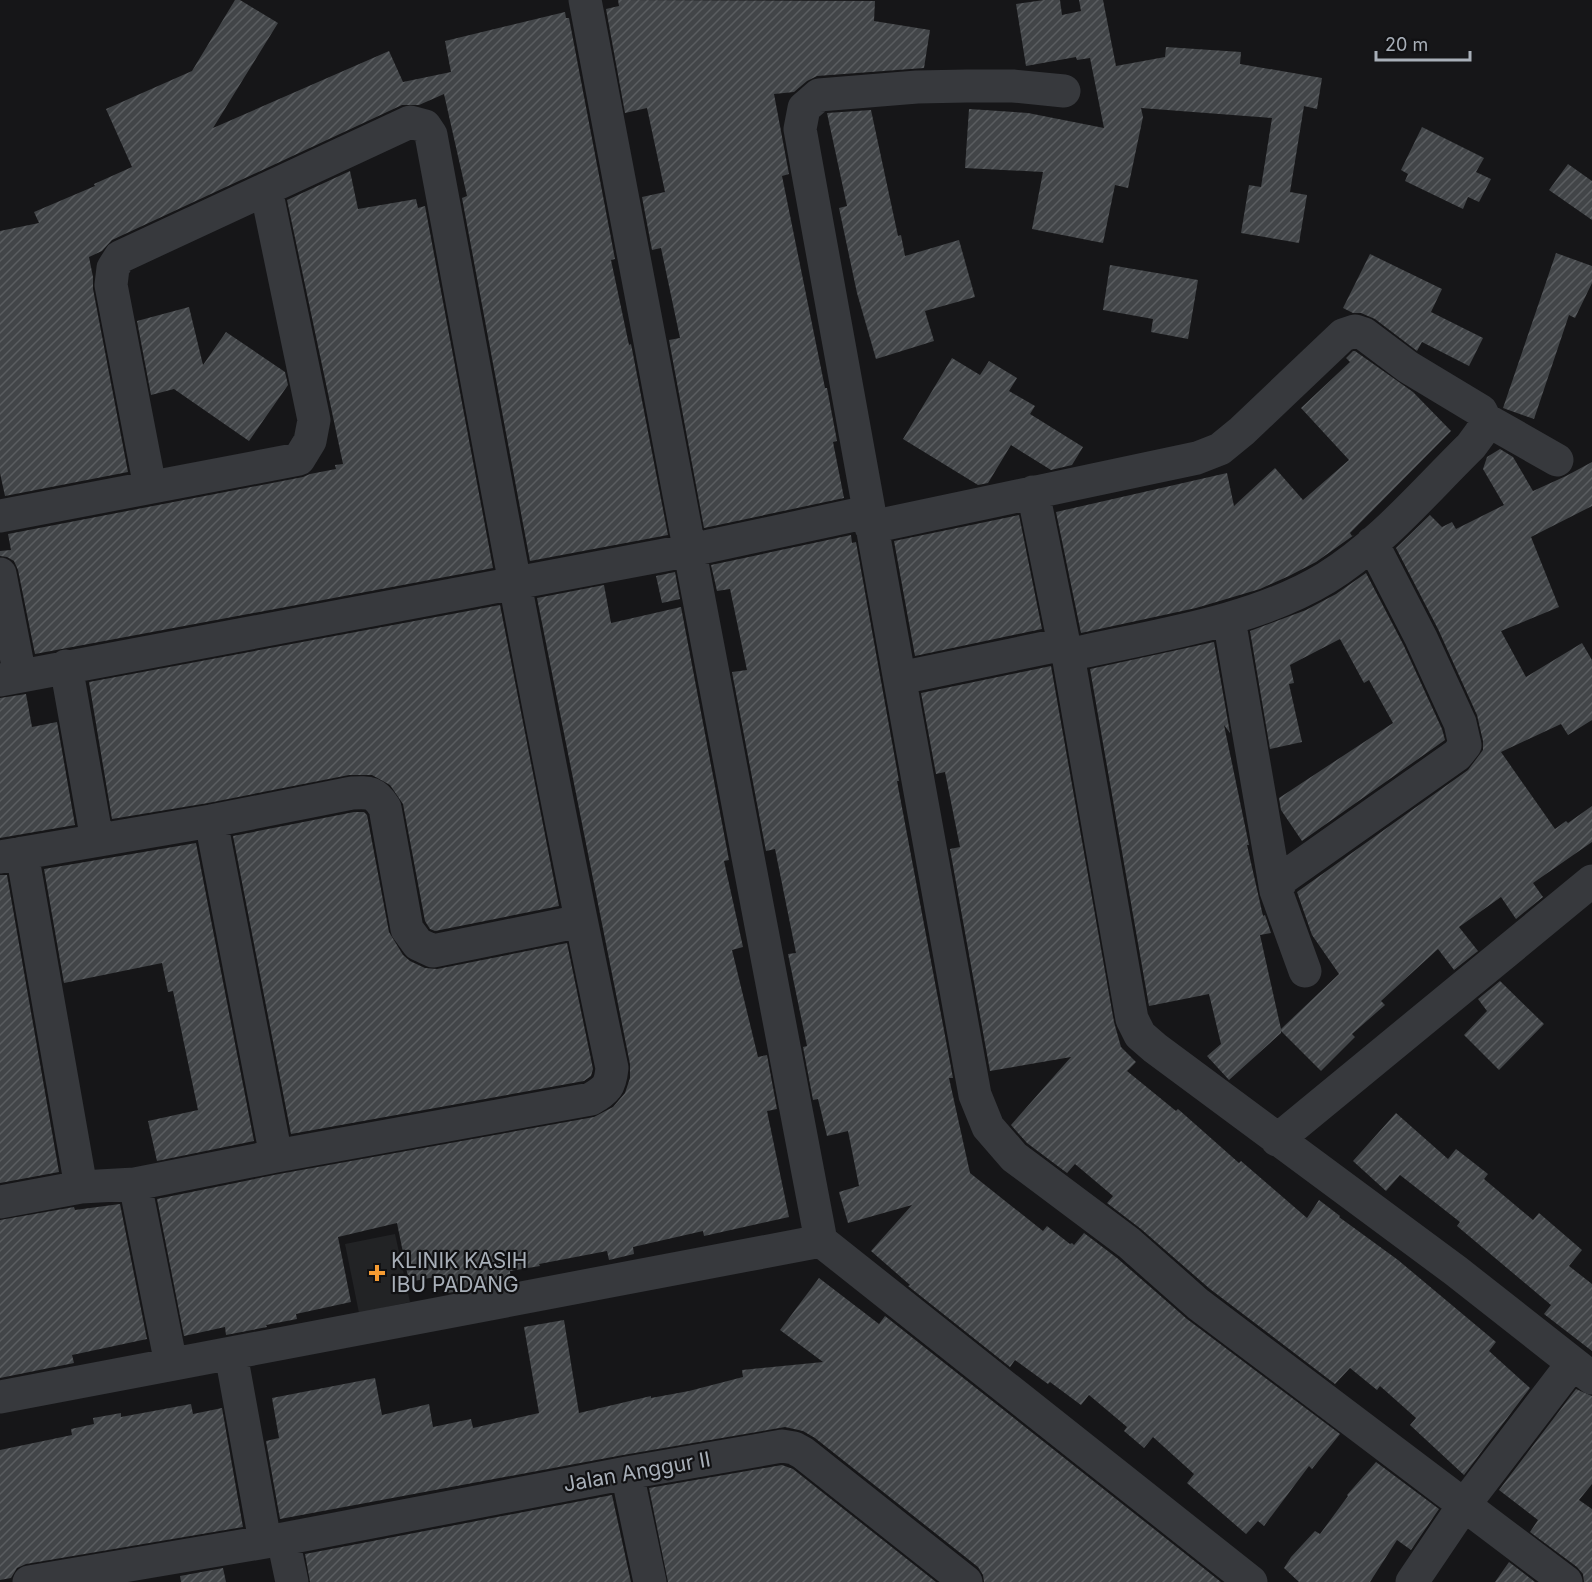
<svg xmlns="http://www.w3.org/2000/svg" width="1592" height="1582" font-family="Inter,sans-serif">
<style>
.built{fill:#222325}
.building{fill:url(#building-hatch)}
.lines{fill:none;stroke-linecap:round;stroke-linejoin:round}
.minor{stroke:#37393d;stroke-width:33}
.poi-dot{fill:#f59b32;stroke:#111113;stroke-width:2}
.labels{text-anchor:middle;stroke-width:4.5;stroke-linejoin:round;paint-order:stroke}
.poi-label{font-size:21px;fill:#a8afb8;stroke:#111113;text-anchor:start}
.street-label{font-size:21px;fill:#a8afb8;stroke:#111113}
</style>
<defs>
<pattern id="building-hatch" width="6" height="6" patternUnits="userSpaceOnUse" patternTransform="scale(1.5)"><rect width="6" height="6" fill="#424548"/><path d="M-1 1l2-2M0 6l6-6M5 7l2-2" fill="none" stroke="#5a5d60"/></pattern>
</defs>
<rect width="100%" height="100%" fill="#161618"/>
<!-- built -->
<path class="built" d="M395 1234 410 1302 359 1313 345 1244Z"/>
<!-- building -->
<path class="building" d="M235 0H240L278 23 213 128 389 51 403 82 451 72 445 41 565 12 566 18H569L615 259 611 260 629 345 631 344 632 349 668 535 530 561 462 198 467 196 444 94 419 105H402L112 240 102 251 89 257 93 277V289L128 472 5 496 0 473V231L39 223 34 212 95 186 94 184 132 167 106 109 192 71Z
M618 0 875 1 874 21 930 30 924 68 817 76 807 81 794 92 774 94 789 174 782 176 825 388H827L837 441 833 442 844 498 704 528 669 340 680 338 661 248 652 250 642 197 665 192 647 108 625 113 606 9 619 6Z
M1044 0H1060L1062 15 1081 11 1079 0H1103L1116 66 1165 57 1166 47 1241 52 1240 64 1322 78 1317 109 1304 106 1290 192 1307 195 1299 243 1241 233 1249 185 1261 187 1272 118 1141 108 1143 117 1128 188 1115 185 1103 243 1032 229 1043 172 965 168 969 109 1028 113 1104 128 1090 58 1077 60 1076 57 1026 66 1016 4Z
M871 110 898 236 901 235 905 256 959 240 975 297 925 311 934 341 876 359 857 293 839 208 847 206 827 113Z
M1422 127 1484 158 1476 172 1491 179 1479 202 1468 197 1463 209 1405 181 1408 174 1401 170Z
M1568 164 1592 181V220L1549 190Z
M350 171 358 209 416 199 418 208 425 206 493 568 35 654 18 570 14 561 7 557 0 556V551L11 550 8 534 303 477 310 474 336 469 335 465 343 464 287 200Z
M1556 253 1592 266V283L1575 318 1569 315 1534 419 1503 408Z
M1370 254 1442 289 1431 312 1483 338 1469 366 1422 342 1417 351 1375 319 1361 313H1353L1343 308Z
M1110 265 1198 280 1188 339 1151 332 1153 319 1103 310Z
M189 307 203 365 226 332 285 372 288 385 249 441 174 389 151 395 137 321Z
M1353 351H1355L1413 392 1451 431 1350 533 1352 536 1354 535 1316 562 1289 576 1260 589 1196 608 1081 633 1056 512 1227 473 1234 506 1275 468 1303 500 1349 460 1301 408 1350 362 1346 358Z
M952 358 980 375 989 361 1017 378 1009 391 1035 406 1030 414 1083 447 1072 465 1051 470 1011 445 988 483 978 485 903 439Z
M1500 449 1513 457 1533 491 1566 476 1592 462V506L1531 537 1559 607 1501 631 1526 677 1582 643 1592 660V720L1568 735 1561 724 1501 752 1555 829 1566 821 1568 823 1592 806V842L1533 883 1543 897 1516 919 1501 897 1459 927 1478 951 1454 970 1438 949 1381 1001 1385 1005 1352 1034 1355 1037 1321 1071 1281 1031V1033L1229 1080 1207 1056 1221 1044 1209 994 1149 1006 1090 669 1214 642 1230 733 1224 725 1249 845H1247L1263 916 1265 915 1271 933 1260 935 1281 1029 1339 974 1312 935 1297 892 1468 770 1483 750V741L1477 715 1438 629 1396 548 1430 515 1442 527 1452 522 1456 529 1504 505 1483 469 1487 457Z
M1019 515 1042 629 915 656 894 541Z
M851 535 852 543 856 542 899 781H897L953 1078H949L970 1173 1043 1231 1047 1226 1070 1244 1072 1243 1074 1245 1084 1233 1117 1258 1187 1319 1340 1434 1312 1469 1309 1466 1264 1526 1258 1521 1246 1534 1187 1483 1194 1474 1153 1437 1144 1448 1124 1431 1127 1427 1089 1395 1081 1405 1050 1382 1048 1384 1015 1360 1010 1367 908 1286 910 1285 871 1251 912 1205 848 1223 839 1192 859 1186 848 1131 827 1136 818 1099 813 1100 803 1047 807 1046 788 954 796 953 775 849 766 851 732 672 747 670 730 589 717 591 711 565Z
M675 572 680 599 662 603 656 576Z
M1366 573 1404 646 1442 729 1445 740 1302 841 1281 810 1279 798 1393 723 1369 680 1364 683 1340 639 1290 665 1294 683 1289 684 1302 742 1270 749 1250 631 1306 610 1336 594Z
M604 585 611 623 681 607 729 860 724 861 743 947 732 950 758 1057 767 1055 777 1109 767 1111 789 1217 704 1236 703 1231 633 1247 634 1254 609 1260 607 1251 539 1264 540 1266 510 1271 511 1281 448 1293 445 1275 409 1282 397 1223 338 1237 351 1302 296 1314 297 1319 266 1325 267 1327 226 1335 225 1327 184 1336 157 1199 279 1174 594 1117 613 1107 625 1093 630 1078V1064L537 598Z
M500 605 559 906 435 931 430 929 425 921 403 804 390 785 372 775H349L208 803 112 819 89 682Z
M1051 666 1114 1022 1121 1047 1136 1062 1127 1071 1176 1111 1178 1109 1239 1163 1241 1161 1307 1218 1319 1200 1340 1216 1339 1217 1398 1260 1496 1342 1489 1351 1530 1388 1464 1475 1410 1425 1416 1418 1380 1386 1377 1390 1350 1368 1335 1384 1210 1289 1141 1229 1107 1203 1113 1196 1075 1164 1067 1173 1027 1143 1011 1125 1071 1057 990 1071 950 849 960 847 945 772 936 774 921 693Z
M26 694 32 727 57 722 75 825 0 838V698Z
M354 812H364L367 815 389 932 403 955 410 961 425 968 437 969 567 943 593 1069 591 1076 584 1081 291 1134 233 836Z
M196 843 254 1141 157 1161 148 1121 198 1110 173 991 168 992 162 963 64 983 44 869Z
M0 875H7L59 1172 0 1183Z
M1500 981 1544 1024 1499 1070 1464 1035 1487 1011 1478 999Z
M1396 1113 1448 1159 1456 1149 1488 1174 1484 1179 1533 1220 1539 1213 1582 1250 1569 1266 1592 1284V1351L1544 1314 1551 1305 1457 1226 1460 1222 1400 1175 1386 1191 1353 1161Z
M120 1204 147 1339 72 1355 74 1363 0 1378V1220L74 1207 75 1210Z
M819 1278 879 1324 885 1316 1221 1582H984L983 1575 978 1567 815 1438 803 1431 785 1427 623 1455 280 1519 266 1441 279 1438 272 1398 375 1378 382 1415 429 1404 433 1427 471 1419 473 1428 539 1413 524 1327 564 1320 579 1413 651 1396V1398L689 1391 743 1377 742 1370 823 1362 780 1330Z
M1576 1389 1592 1396V1484L1579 1500 1592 1509V1582H1584L1583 1574 1577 1567 1530 1532 1538 1520 1499 1490Z
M191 1404 193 1414 222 1408 243 1527 26 1564 17 1568 11 1578 0 1580V1450L72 1435 71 1429 94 1424 93 1418 121 1413V1417Z
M1376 1462 1439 1509 1411 1550 1397 1540 1370 1582H1299L1284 1568 1291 1557 1315 1531 1320 1534 1348 1496 1347 1495Z
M782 1465 793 1469 936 1582H668L649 1488Z
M612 1495 631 1582H310L305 1554Z
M1509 1562 1535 1582H1495Z
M223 1568 226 1582H181L180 1576Z"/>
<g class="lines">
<!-- minor -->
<path class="minor" d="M585 0 821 1241 1251 1582
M1064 91 1013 86H967L917 87 819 95 804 108 800 129 975 1095 988 1127 1014 1157 1129 1243 1198 1304 1566 1582
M1485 419 1557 460
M1033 492 1064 644 1068 655 1132 1019 1140 1035 1155 1048 1456 1271 1592 1378
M0 516 299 459 310 441 314 420 266 189
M871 527 1197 458 1220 449 1242 431 1343 335 1355 331 1364 334 1408 367 1481 411 1485 419 1482 431 1471 446C1426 490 1380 545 1326 578 1252 623 1151 636 1068 655
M0 574 20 676
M1229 619 1276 891 1305 971
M66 666 97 840
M900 678 1064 644
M0 680 691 550 868 512
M211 821 276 1156
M22 853 81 1187
M0 857 211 821 352 793C370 792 375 792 385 808L407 929 418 944 433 951 581 921
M1276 891 1283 878 1457 755 1465 745 1460 723 1421 638 1372 543
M1277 1140 1592 881
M135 1184 171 1364
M0 1202 81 1187 135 1184 276 1156 591 1099C607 1089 610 1087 612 1068 546 758 489 446 431 135L425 126 410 122 120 257 113 268 111 285 150 487
M231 1354 265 1541
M0 1397 821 1241
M627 1473 650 1582
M283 1539 292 1582
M29 1582 283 1539 627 1473 782 1446 794 1448 803 1453 966 1582
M1412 1582 1464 1505 1573 1363"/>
</g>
<!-- markers -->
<path class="poi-dot" d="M374 1264h6v6h6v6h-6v6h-6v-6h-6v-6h6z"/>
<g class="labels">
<!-- poi labels -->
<g class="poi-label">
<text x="391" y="1268">KLINIK KASIH<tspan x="391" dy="24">IBU PADANG</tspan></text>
</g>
<!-- street labels -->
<g class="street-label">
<text transform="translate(637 1472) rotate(-10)" y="7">Jalan Anggur II</text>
</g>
</g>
<!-- scale -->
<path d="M1376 51v9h94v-9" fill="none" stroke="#a8afb8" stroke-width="3"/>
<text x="1385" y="51" font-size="18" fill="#a8afb8" stroke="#111113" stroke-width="4.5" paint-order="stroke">20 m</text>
</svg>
